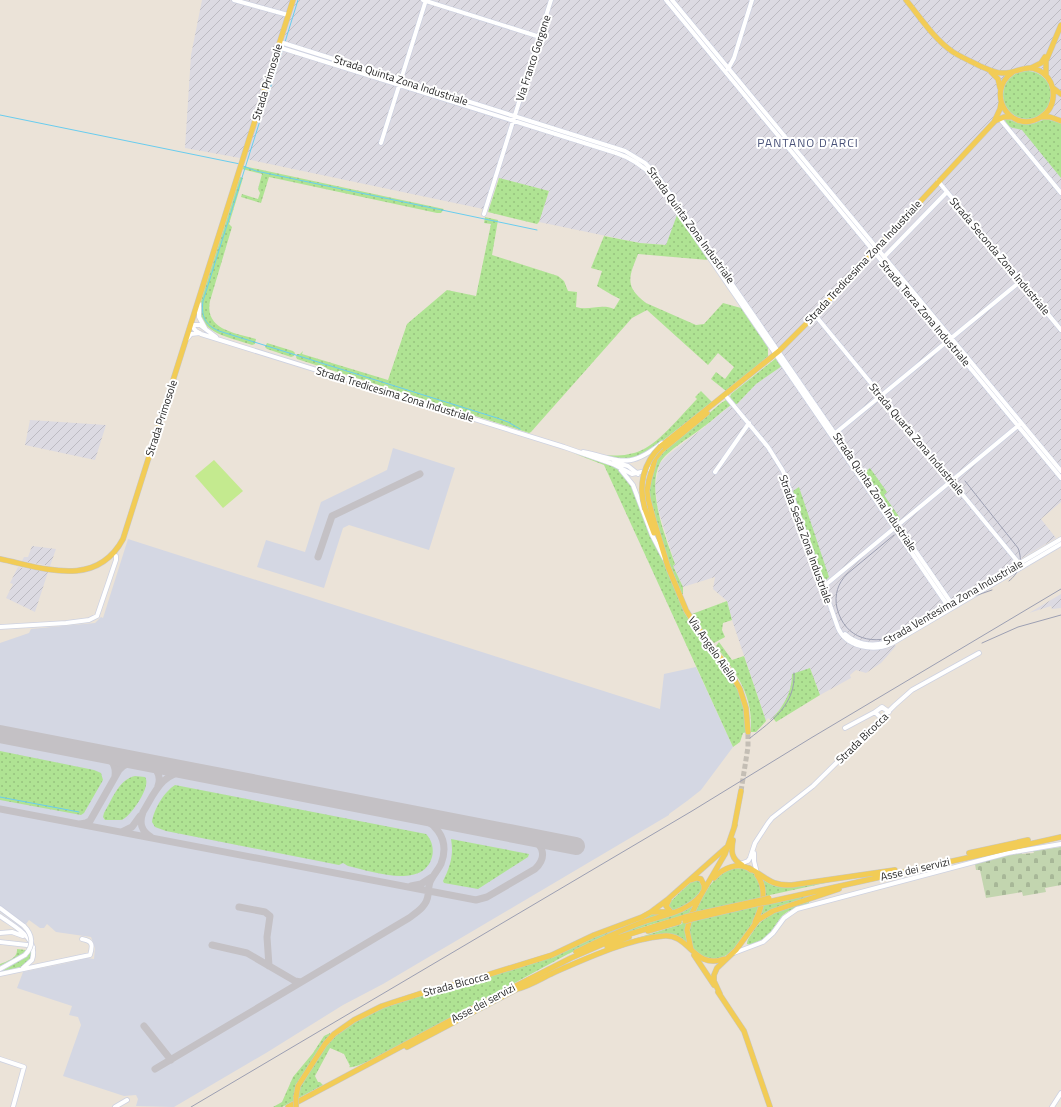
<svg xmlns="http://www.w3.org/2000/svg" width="1061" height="1107" font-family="'Titillium Web',sans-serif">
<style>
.industrial{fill:url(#industrial-furrows)}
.airport{fill:#d4d7e3}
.grass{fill:url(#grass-dots)}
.cemetery{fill:url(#cemetery-stones)}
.pitch{fill:#c4ea8f}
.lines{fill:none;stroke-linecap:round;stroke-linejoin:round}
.stream{stroke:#69cdef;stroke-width:1}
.taxiway{stroke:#c4c1c5;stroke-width:7}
.runway{stroke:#c4c1c5;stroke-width:18}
.major-tunnel{stroke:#c4beb5;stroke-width:5;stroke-dasharray:5 2.5;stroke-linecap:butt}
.minor-casing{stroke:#ced2e1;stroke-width:5.5}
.major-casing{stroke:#c7c7c7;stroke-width:6}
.minor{stroke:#fff;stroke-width:4}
.major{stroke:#f2cc56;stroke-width:5}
.rail{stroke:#9c9fb2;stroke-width:1}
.minor-bridge-casing{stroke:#ced2e1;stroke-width:5.5;stroke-linecap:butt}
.major-bridge-casing{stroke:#c7c7c7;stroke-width:6;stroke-linecap:butt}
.minor-bridge{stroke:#fff;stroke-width:4}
.major-bridge{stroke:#f2cc56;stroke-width:5}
.labels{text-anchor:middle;stroke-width:4;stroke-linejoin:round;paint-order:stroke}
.street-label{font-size:11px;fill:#282828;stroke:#fff}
.neighbourhood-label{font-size:12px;letter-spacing:1px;fill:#485178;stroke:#fff}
</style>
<defs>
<pattern id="industrial-furrows" width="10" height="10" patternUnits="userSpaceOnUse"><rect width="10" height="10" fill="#dcdae2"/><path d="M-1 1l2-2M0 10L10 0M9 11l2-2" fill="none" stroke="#bdbbc2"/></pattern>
<pattern id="grass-dots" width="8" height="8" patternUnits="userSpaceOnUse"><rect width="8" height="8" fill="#afe393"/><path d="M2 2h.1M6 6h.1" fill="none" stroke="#97c37f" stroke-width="1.8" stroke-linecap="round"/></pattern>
<pattern id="cemetery-stones" width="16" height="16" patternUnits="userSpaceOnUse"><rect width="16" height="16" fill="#c2d5af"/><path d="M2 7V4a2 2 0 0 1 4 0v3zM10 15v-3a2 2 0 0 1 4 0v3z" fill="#a7b797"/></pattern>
</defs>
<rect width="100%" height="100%" fill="#ebe3d8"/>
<!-- industrial -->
<path class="industrial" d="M202 0H1061V502L1041 519 1056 538 888 637 882 639 887 649 895 645 896 646 881 663 866 673 856 670 850 675 851 678 820 695 810 668 792 683 788 696 781 708 773 718 771 720 768 718 766 721 732 620 727 601 713 589 715 577 683 587 673 566 675 564 658 509 655 486 660 463 669 454 702 429 731 405 737 404 756 384 782 366 678 215 667 245 640 243 539 222 549 191 498 178 488 210 251 160 185 148 191 55Z
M30 420 106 425 95 460 25 445Z
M32 546 56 549 50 566 22 561 24 557H28Z
M18 567 48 572 35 612 6 598 13 584 10 583Z
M1061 594V608L1052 609 1051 606 1029 613Z"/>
<!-- airport -->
<path class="airport" d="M393 448 455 468 429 550 349 525 343 528 324 588 257 567 266 540 305 552 321 502 387 470Z
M128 539 660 709 664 674 696 667 733 747 701 790 687 801 669 814V815L383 984 343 1005 266 1053 174 1107 136 1106 138 1099 136 1095 124 1096 63 1076 81 1025 78 1017 69 1015 72 1006 17 988 23 972 67 963 87 958 94 959 95 948 91 937 56 932 47 924 44 928H40L29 920 23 928 0 912V643L29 633 31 629 95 623 101 617 103 618Z"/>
<!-- grass -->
<path class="grass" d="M1003 95a24 24 0 1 1 48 0a24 24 0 1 1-48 0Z
M1006 119 1024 124 1035 123 1046 119 1061 123V178L1022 130 1009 127 1005 121Z
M243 166 444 209 441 213H437L269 177 261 203 241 197 242 194 258 199 260 193 258 189 262 174 242 169Z
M240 177 243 178 229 224 232 227 210 301C204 330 236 333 256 339L255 344 252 345C226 336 192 333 202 297Z
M499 178 549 191 539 222 537 224 488 212Z
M677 215 708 260 638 254C629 277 624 286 646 303L696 325 704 324 723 303 741 308 768 347V357L726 391 711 379 716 372 725 379 734 367 718 353 708 365 647 310 632 318 531 432 529 433 297 359 296 357 297 354H300L303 351 302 354 388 380 407 324 447 290 476 296 491 224 484 223 485 217 498 220 492 255 558 276 564 281 568 291 577 292 576 307C589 311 602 303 614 309L620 299 612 295 597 286 602 271 591 268 604 236 640 243 666 245Z
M267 343 293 351 295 353 294 356 291 357 267 349 265 347Z
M775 359H777L782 366 756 384 737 404H735L730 397 731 394Z
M701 391 712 402 647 453 631 459H615L602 455C616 456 629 456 642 450 660 442 683 413 697 399L695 397Z
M726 400 731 405C721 412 712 421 702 428 691 437 666 451 660 463 646 490 666 538 675 564L673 566 683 587V594H682L662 545 654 520 649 490 650 475 659 456 721 403Z
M573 453 618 468 622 472 632 485 684 612C701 640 726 662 740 693 745 705 746 720 747 732L743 733 740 742 733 747 604 465Z
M870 468 887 492 884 495 900 518V520H897L865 472Z
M799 487 829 577 824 582 793 491Z
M727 601 732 620 723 623 722 630 725 637 714 643 702 629 692 614Z
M719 642 732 660 744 656 766 721 756 732H751C751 725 751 717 750 710 746 685 731 666 716 646Z
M810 668 820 695 776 722 773 718C784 705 792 692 792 674Z
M0 751 94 770 101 773 103 780 84 813 81 815 0 800Z
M135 776 145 777C152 786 131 816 122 820H105L103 817 104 813C112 800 119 779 135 776Z
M175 785 426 834C432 840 434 849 432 857 423 890 371 871 348 866L343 863 339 865 166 831 155 827 152 822C154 809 164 792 175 785Z
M451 839 529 854 528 857 478 889 444 883 443 881C450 867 454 855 451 839Z
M736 868C784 870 752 933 732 951 726 957 714 961 706 958 702 957 697 952 694 950 692 944 688 937 689 932 689 915 710 880 724 872 727 870 732 869 736 868Z
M699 879 703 887 694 901 674 911 671 910 668 904 693 880Z
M762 879 770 884 779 887 839 880 770 895 768 904 830 890 771 910 758 917Z
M809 902V904C800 906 790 909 783 915 774 924 764 951 747 944 747 940 750 936 752 933 766 911 786 908 809 902Z
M695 904 685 934 688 945 677 936 618 944 682 924 685 915 649 925 611 938 631 929 684 911Z
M656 913H668L603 938 568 954 391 1050C382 1054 356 1069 349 1067L350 1066 344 1054 330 1048 315 1076 318 1082H320L323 1085 282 1107H273L282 1102 293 1077 313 1053 324 1036 330 1033 331 1035 300 1086 326 1046 334 1036 345 1028 368 1014 396 1003 538 962 597 935Z
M28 946 32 949 31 959 24 966 0 972 26 957 12 960 0 966V964C7 961 18 958 17 949L26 950Z"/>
<!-- cemetery -->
<path class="cemetery" d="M1061 847V885L1045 888 1046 892 1023 896 1022 892 986 898 980 870H976L975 864 1004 856 1022 853V854L1034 853 1033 851Z"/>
<!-- pitch -->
<path class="pitch" d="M214 460 243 491 223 508 195 476Z"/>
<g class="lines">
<!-- stream -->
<path class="stream" d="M285 42 298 0
M282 51 203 301C201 316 205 325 219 331L497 418 508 422 520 429
M0 115 240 164
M243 166 256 171 537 230
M0 797 79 812"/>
<!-- taxiway -->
<path class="taxiway" d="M318 557 332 516 420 474
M94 752C107 756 117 761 115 776
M144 762C156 766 162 775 158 786
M0 809 476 900 487 897 535 869C547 858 544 846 531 837
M80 824 86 823 90 821 119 770C126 763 132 761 141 762
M122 832 132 827 140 816
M151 837C141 831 139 823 143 812 155 792 162 772 189 771
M411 886 421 884 432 877
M239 907 265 912 270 916 267 937 269 966
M212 945 247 953 295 981 301 982
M144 1026 171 1060
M155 1069 409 918C417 912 427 906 428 895 429 890 428 885 431 880 434 874 438 870 441 864 451 838 434 819 409 814"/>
<!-- runway -->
<path class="runway" d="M0 734 576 846"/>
<!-- major-tunnel -->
<path class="major-tunnel" d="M741 791 748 747V732"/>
<defs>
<path id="minor" d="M234 0 288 15
M423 0 540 37
M666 0 1061 478
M672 0 1061 471
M280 42 625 151 645 163 657 175 954 607
M278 47 616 153C632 158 643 166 655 178L950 609
M728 69 734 58 752 0
M1000 119 1061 193
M381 143 426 0
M938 181 1061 330
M484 214 551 0
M884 257 947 192
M199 304V317L205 328
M815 315 1022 567
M191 325 196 331 201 334 564 447 613 464 632 474 646 471 653 461
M191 325H200L216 337
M187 339 191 334 200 333
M725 395 768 447 783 471 838 628C846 647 873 652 891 644L1061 544
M833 435 1021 281
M583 452C621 460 628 470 662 443
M614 462 628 466 638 474
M621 470 633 485 652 535 664 558
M715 472 749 423
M823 587 1019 425
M0 627 66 623 89 620 97 616 116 560V556
M845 634C855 643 870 647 884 643L1061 539
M882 719 875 712 882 707 889 712
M845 728 875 712
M754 853V861L757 873
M740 864 748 861 750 858 755 843 768 823 772 818 813 786 895 705 912 690 979 653
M0 908 24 926
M0 916C15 927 39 938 32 960L23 968
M0 933 12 932 23 936
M0 942 27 945 33 947
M734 953 763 942 773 933 784 918 797 909 1008 853 1061 844
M0 969 25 955
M0 974 90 955C93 945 93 941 82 939
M0 1059 24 1067 13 1107
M115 1107 127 1100
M1052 1107 1061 1093"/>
<path id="major" d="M906 0C920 17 934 39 953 52 961 57 970 61 980 66 987 69 995 73 1002 73 1018 74 1027 61 1043 73 1057 84 1057 107 1041 117 1012 136 983 93 1013 72
M1031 68 1041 63 1045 57
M991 72 998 79 1000 88
M1046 75V61L1061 25
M1053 88 1061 94
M1042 117H1050L1061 121
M995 121 1004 117H1012
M707 413 662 450 655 459 649 480 647 491 648 499 654 521 668 567 686 610 694 623 726 665 740 689 746 708 748 732
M661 446 779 351 815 315 994 122 1000 109 1001 103
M645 509 654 533
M0 559C44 568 96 589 123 539L293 0
M734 828 741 791
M733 840C731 851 731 859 742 865
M969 853 1028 840
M749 868C767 877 769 886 792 885L895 870
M714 878C723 868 739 861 751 870
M691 880 697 878 701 879 704 885V889
M669 900 666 906 671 912
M768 902 1061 837
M652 912H670
M697 914 757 901
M696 918 756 904
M755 922C762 907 768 890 757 875
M648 931 679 922
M607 946 629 937
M691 949 687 930 691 915 701 895 725 854 735 825
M576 952C596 942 617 932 638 924 660 915 685 914 701 895
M694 955 714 985
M517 989C530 986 542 978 553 973 585 959 628 939 663 936 690 933 693 970 724 959
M718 992 744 1031 770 1107
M720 994 714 981V975L717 968 736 950 758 920 773 911 839 889
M407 1047 519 988
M296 1097 298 1086 325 1044 334 1034 354 1020 382 1006 394 1002 419 994 471 980 552 955 594 935 642 917 651 912 667 900 729 845
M288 1107 496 996 571 958 617 938 685 917"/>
</defs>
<!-- minor casing -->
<use href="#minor" class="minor-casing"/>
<!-- major casing -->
<use href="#major" class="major-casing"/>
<!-- minor -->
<use href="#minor" class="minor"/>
<!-- major -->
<use href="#major" class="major"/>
<!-- rail -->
<path class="rail" d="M965 481 1018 548C1023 561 1020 572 1009 581
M894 535 847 574C838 583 834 595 837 608 845 640 874 646 902 634 920 627 936 614 952 605 965 598 979 595 992 590
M982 643 1018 627 1061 615
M750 738C772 721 796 704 794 673
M191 1107 692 811 811 738 1061 589"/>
<defs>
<path id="minor-bridge" d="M24 926C33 935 34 946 25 955"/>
<path id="major-bridge" d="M645 509C638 486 643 463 661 446
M757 901 769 898
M756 904 768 902
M685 917 697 914
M685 921 696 918
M296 1097V1107"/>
</defs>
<!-- minor-bridge casing -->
<use href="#minor-bridge" class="minor-bridge-casing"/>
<!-- major-bridge casing -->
<use href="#major-bridge" class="major-bridge-casing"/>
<!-- minor-bridge -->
<use href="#minor-bridge" class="minor-bridge"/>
<!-- major-bridge -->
<use href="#major-bridge" class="major-bridge"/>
</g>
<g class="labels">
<!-- street labels -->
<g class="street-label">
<text transform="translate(533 58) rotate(-72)" y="4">Via Franco Gorgone</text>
<text transform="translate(401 80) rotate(18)" y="4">Strada Quinta Zona Industriale</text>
<text transform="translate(267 82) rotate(-73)" y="4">Strada Primosole</text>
<text transform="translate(691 225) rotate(54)" y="4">Strada Quinta Zona Industriale</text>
<text transform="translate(1000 256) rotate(50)" y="4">Strada Seconda Zona Industriale</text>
<text transform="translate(863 262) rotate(-47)" y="4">Strada Tredicesima Zona Industriale</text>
<text transform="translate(925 313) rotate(50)" y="4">Strada Terza Zona Industriale</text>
<text transform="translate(395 394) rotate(17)" y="4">Strada Tredicesima Zona Industriale</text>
<text transform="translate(161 418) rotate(-72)" y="4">Strada Primosole</text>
<text transform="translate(917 439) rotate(50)" y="4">Strada Quarta Zona Industriale</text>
<text transform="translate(875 492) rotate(56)" y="4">Strada Quinta Zona Industriale</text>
<text transform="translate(806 539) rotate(70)" y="4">Strada Sesta Zona Industriale</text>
<text transform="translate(953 602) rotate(-30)" y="4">Strada Ventesima Zona Industriale</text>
<text transform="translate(713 649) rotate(55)" y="4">Via Angelo Aiello</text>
<text transform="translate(862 738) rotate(-44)" y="4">Strada Bicocca</text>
<text transform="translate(915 869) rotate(-13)" y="4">Asse dei servizi</text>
<text transform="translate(456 984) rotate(-15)" y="4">Strada Bicocca</text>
<text transform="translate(483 1003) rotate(-28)" y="4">Asse dei servizi</text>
</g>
<!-- neighbourhood labels -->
<g class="neighbourhood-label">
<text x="808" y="147">PANTANO D'ARCI</text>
</g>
</g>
</svg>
